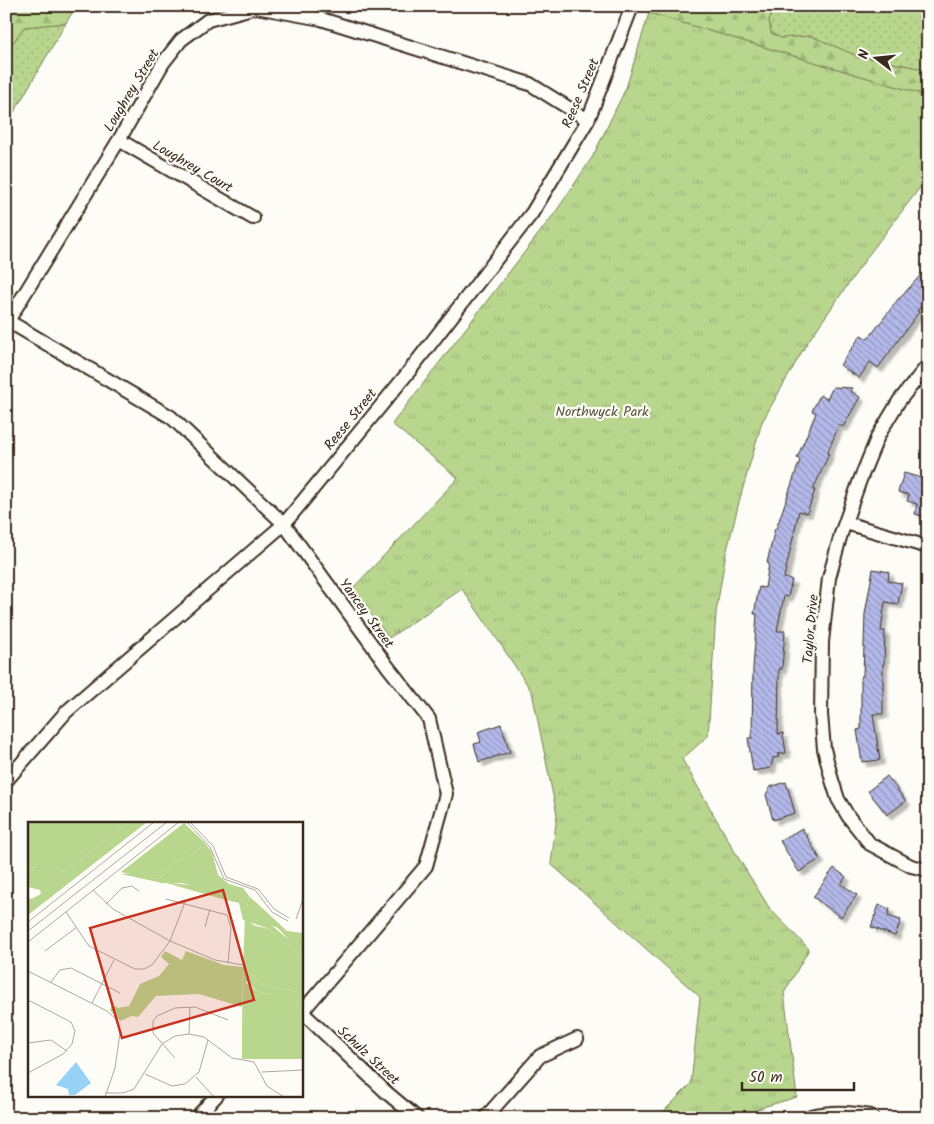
<svg xmlns="http://www.w3.org/2000/svg" width="934" height="1124" font-family="Kalam,sans-serif">
<style>
.grass{fill:url(#grass-dots);stroke:#7a8056}
.forest{fill:url(#forest-firs);stroke:#7a8056}
.park{fill:url(#park-tufts);stroke:#7a8056}
.building{fill:url(#building-back-hatch);stroke:#3b2a1e;filter:url(#shadow)}
.lines{fill:none;stroke-linecap:round;stroke-linejoin:round}
.minor-casing{stroke:#3b2a1e;stroke-width:16}
.tertiary-casing{stroke:#3b2a1e;stroke-width:20}
.minor{stroke:#fdfcf7;stroke-width:12}
.tertiary{stroke:#fdfcf7;stroke-width:16}
.labels{text-anchor:middle;stroke-width:4.5;stroke-linejoin:round;paint-order:stroke}
.street-label{font-size:14px;fill:#3b2a1e;stroke:#fdfcf7}
.park-label{font-size:14px;fill:#5a553a;stroke:#fdfcf7}
.inset-road{fill:none;stroke:#afa8a0;stroke-width:1}
.view{fill:#c8321e;fill-opacity:0.15;stroke:#c8321e;stroke-width:2.5}
.inset-edge{fill:none;stroke:#3b2a1e;stroke-width:2.5}
</style>
<defs>
<pattern id="grass-dots" width="8" height="8" patternUnits="userSpaceOnUse" patternTransform="scale(1.25)"><rect width="8" height="8" fill="#b8d68e"/><path d="M2 2h.1M6 6h.1" fill="none" stroke="#9fb87a" stroke-width="1.8" stroke-linecap="round"/></pattern>
<pattern id="forest-firs" width="22" height="20" patternUnits="userSpaceOnUse" patternTransform="scale(1.25)"><rect width="22" height="20" fill="#b8d68e"/><path d="M5 1l3.5 6h-7zM16 11l3.5 6h-7z" fill="#9fb87a"/></pattern>
<pattern id="park-tufts" width="24" height="20" patternUnits="userSpaceOnUse" patternTransform="scale(1.25)"><rect width="24" height="20" fill="#b8d68e"/><path d="M3 7l-1-3M5 7V3M7 7l1-3M15 17l-1-3M17 17v-4M19 17l1-3" fill="none" stroke="#9fb87a"/></pattern>
<pattern id="building-back-hatch" width="6" height="6" patternUnits="userSpaceOnUse" patternTransform="scale(1.25)"><rect width="6" height="6" fill="#b3b9ea"/><path d="M-1 5l2 2M0 0l6 6M5-1l2 2" fill="none" stroke="#9397bd"/></pattern>
<filter id="shadow"><feDropShadow dx="4.5" dy="4.5" stdDeviation="1" flood-color="#0004"/></filter>
</defs>
<rect width="100%" height="100%" fill="#fdfcf7"/>
<filter id="ink" filterUnits="userSpaceOnUse"><feTurbulence type="fractalNoise" baseFrequency=".02" numOctaves="2"/><feDisplacementMap in="SourceGraphic" scale="10" xChannelSelector="R" yChannelSelector="G"/><feConvolveMatrix kernelMatrix="1 2 1 2 8 2 1 2 1" color-interpolation-filters="sRGB"/></filter>
<g filter="url(#ink)">
<!-- grass -->
<path class="grass" d="M775 6H928V70L857 56 811 36 781 38 771 33 769 20Z
M66 23 6 126V53L24 27Z"/>
<!-- forest -->
<path class="forest" d="M6 6H76L66 23 24 27 6 53Z
M650 6H775L769 20 771 33 781 38 811 36 857 56 928 70V96L649 13Z"/>
<!-- park -->
<path class="park" d="M649 13 928 96V177L870 253 807 343 762 422 740 498 725 558 716 613 708 736 682 759 739 859 770 909 809 949 784 993 797 1097 763 1107 740 1118H657L691 1084 700 997 551 864 557 815 532 692 497 639 462 589 389 638 352 589 458 478 392 424 557 210 593 156 626 88Z"/>
<!-- building -->
<path class="building" d="M928 267V298L917 311 919 312 878 368 870 362 859 378 840 365 861 335 868 339 899 298H900Z
M833 387 852 388 850 391 860 397 843 427 839 425 827 454H829L813 490H815L807 513 799 511 784 578 792 580 788 597 784 596 777 631H785L782 669H779L778 734 783 733 786 753 778 754 779 757 773 758 771 768 753 771 748 738H752L753 668 757 614H754L759 587 765 588 769 563H767L775 528 776 529 800 460 797 458 816 413 812 411 820 395 827 399Z
M904 473 928 480V518L915 514 917 504 907 501 909 495 898 492Z
M873 569 889 572 888 581 902 583 898 604 885 602 881 631H885L884 664H883V714H873L880 760 862 762 857 730 861 729V676H863L865 614Z
M501 724 510 752 479 762 474 744 481 742 478 732Z
M887 776 906 801 887 815 868 791Z
M786 782 795 813 773 820 766 795 770 787Z
M802 828 820 859 799 872 780 841Z
M834 868 846 877 841 884 857 895 841 917 813 897Z
M879 905 890 909 888 916 901 920 895 936 871 927Z"/>
<g class="lines">
<defs>
<path id="minor" d="M119 140 253 218
M8 321 171 417 284 524 388 667 429 719 446 794 426 866 301 1013
M6 324 119 140 163 63 181 40 208 20 256 7 321 19 530 84 588 120
M928 365 899 401 878 436 860 480 841 534 829 578 822 642 821 714 824 749 832 780 838 799 848 816 870 844 911 866 928 870
M846 523 928 547
M6 781 66 712 284 524 407 374 532 213 588 120 631 9
M302 1012 386 1092 417 1118
M196 1118 217 1095
M485 1118 540 1056 577 1039"/>
<path id="tertiary" d="M811 1118C831 1113 851 1114 870 1118"/>
</defs>
<!-- minor casing -->
<use href="#minor" class="minor-casing"/>
<!-- tertiary casing -->
<use href="#tertiary" class="tertiary-casing"/>
<!-- minor -->
<use href="#minor" class="minor"/>
<!-- tertiary -->
<use href="#tertiary" class="tertiary"/>
</g>
</g>
<g class="labels">
<!-- street labels -->
<g class="street-label">
<text transform="translate(131 90) rotate(-59)" y="5">Loughrey Street</text>
<text transform="translate(580 93) rotate(-67)" y="5">Reese Street</text>
<text transform="translate(193 166) rotate(30)" y="5">Loughrey Court</text>
<text transform="translate(350 419) rotate(-51)" y="5">Reese Street</text>
<text transform="translate(367 613) rotate(54)" y="5">Yancey Street</text>
<text transform="translate(810 629) rotate(-85)" y="5">Taylor Drive</text>
<text transform="translate(369 1055) rotate(43)" y="5">Schulz Street</text>
</g>
<!-- park labels -->
<g class="park-label">
<text x="602" y="416">Northwyck Park</text>
</g>
</g>
<!-- overview -->
<g transform="translate(28 822)">
<rect width="275" height="275" fill="#fdfcf7"/>
<path d="M0 0H94L98 3 36 50 10 39 7 46 0 44ZM156 1 177 21 165 32 147 40 131 57 93 50ZM135 60 169 64 192 72 194 77ZM221 74 259 109 275 111V124L261 118 250 106 229 98 219 85ZM217 96 227 104 242 107 250 117 264 125 275 139V174L270 170 235 163 215 145ZM217 160 229 169 250 174 275 188V237H214V204L218 188Z" fill="#b8d68e"/>
<path d="M94 0H119L0 93V75L3 77 13 72 12 68 0 65V44L7 46 10 39 36 50 98 3ZM177 21 184 30 190 53 201 62 215 66 221 74 219 85 228 91 230 99 236 97 261 118 275 124V139L264 125 250 117 242 107 215 98 211 81 194 77 192 72 154 61H134L93 52 105 51 131 57 147 40 165 32ZM215 145 235 163 270 170 275 174V188L249 174 229 169 218 159V188L214 204Z" fill="#b8d68e"/>
<path d="M137 129 154 138 158 129 196 143 215 145 214 185 171 172 128 174 110 195 104 194 92 199 82 188 84 182 90 186 101 184 112 162 131 154 141 142 133 135Z" fill="#b8d68e"/>
<path d="M48 240 63 261 47 273H41L40 267 28 263Z" fill="#96d2f7"/>
<path class="inset-road" d="M159 0 182 25 196 57 227 68 244 90 260 99M162 0 185 24 198 55 230 67 246 87 261 96M65 68 85 87 142 119 187 138 215 143M138 77 199 93 203 106 200 141M78 82 94 66 104 64 111 69M38 90 61 124 107 147H116L124 143 142 119 157 80M268 97 275 77M0 100 126 0M177 105 182 87M0 109 139 0M0 120 151 0M17 129 49 105M0 149 79 189 88 197 92 211 87 246 77 275M23 160 32 148 43 146 92 171M0 178 43 200 47 209 44 222 35 232 0 251M64 181 86 138M161 212 162 185M0 221 23 218 39 229M147 236 125 211V199L129 194 147 186 167 185 200 198M234 250 275 248M117 252 144 264 157 262 171 250 180 218M168 255 186 275M77 271H95L106 267 134 222 147 214 161 212 176 215 204 236 226 240 239 264 256 275"/>
<path class="view" d="M195 68 226 178 94 216 62 106Z"/>
<rect width="275" height="275" class="inset-edge"/>
</g>
<!-- margin -->
<rect width="934" height="1124" fill="none" stroke="#fdfcf7" stroke-width="25"/>
<rect x="12" y="12" width="909" height="1099" fill="none" stroke="#3b2a1e" stroke-width="2" filter="url(#ink)"/>
<!-- north arrow -->
<g transform="translate(876 58) rotate(286)" stroke="#fdfcf7" stroke-width="4" paint-order="stroke">
<path d="M0-4L9 19L0 12L-9 19Z" fill="#3b2a1e"/>
<text y="-8" font-size="14" font-weight="bold" text-anchor="middle" fill="#3b2a1e">N</text>
</g>
<!-- scale -->
<path d="M742 1082v8h112v-8" fill="none" stroke="#3b2a1e" stroke-width="2.5"/>
<text x="749" y="1082" font-size="15" fill="#3b2a1e" stroke="#fdfcf7" stroke-width="4" paint-order="stroke">50 m</text>
</svg>
